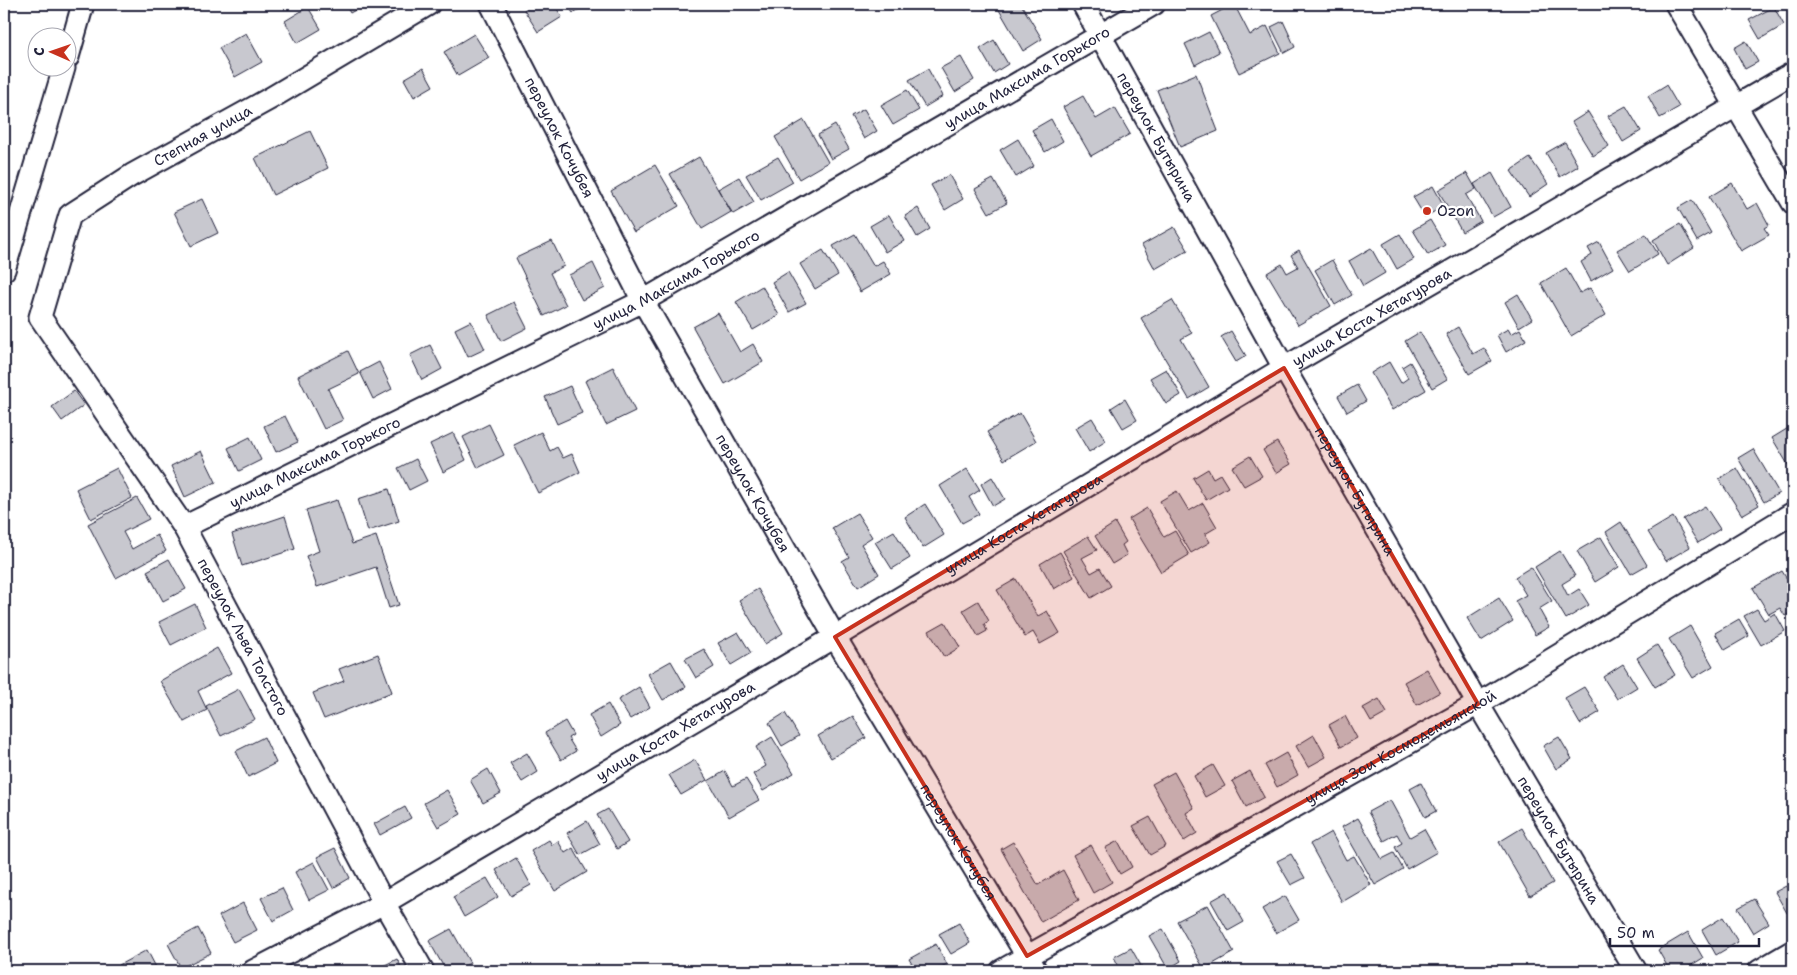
<svg xmlns="http://www.w3.org/2000/svg" width="1797" height="975" font-family="'Shantell Sans',sans-serif">
<style>
.building{fill:#c8c8cf;stroke:#22223b}
.lines{fill:none;stroke-linecap:round;stroke-linejoin:round}
.minor-casing{stroke:#22223b;stroke-width:25}
.minor{stroke:#fff;stroke-width:21}
.marked{fill:#c8321e;fill-opacity:0.2;stroke:#c8321e;stroke-width:4;stroke-linejoin:round}
.poi-dot{fill:#c8321e;stroke:#fff;stroke-width:2}
.labels{text-anchor:middle;stroke-width:4.5;stroke-linejoin:round;paint-order:stroke}
.street-label{font-size:15px;fill:#22223b;stroke:#fff}
.poi-label{font-size:15px;fill:#22223b;stroke:#fff;text-anchor:start}
</style>
<rect width="100%" height="100%" fill="#fff"/>
<filter id="ink" filterUnits="userSpaceOnUse"><feTurbulence type="fractalNoise" baseFrequency=".02" numOctaves="2"/><feDisplacementMap in="SourceGraphic" scale="10" xChannelSelector="R" yChannelSelector="G"/><feConvolveMatrix kernelMatrix="1 2 1 2 8 2 1 2 1" color-interpolation-filters="sRGB"/></filter>
<g filter="url(#ink)">
<!-- building -->
<path class="building" d="M345 4H366L350 13Z
M534 4H554L562 17 538 32 524 10Z
M567 4H588L573 13Z
M1006 4H1021L1042 39 1023 51 998 8Z
M1234 4 1250 35 1267 26 1280 53 1239 73 1211 16Z
M308 7 321 29 297 43 285 21Z
M1774 7 1784 25 1760 39 1749 20Z
M1283 21 1295 47 1284 53 1271 27Z
M1209 32 1219 52 1195 65 1185 44Z
M246 33 262 62 235 77 219 48Z
M474 34 489 58 458 76 444 52Z
M994 40 1008 64 994 73 980 49Z
M1746 41 1758 62 1745 69 1734 48Z
M961 57 974 80 955 92 941 68Z
M423 68 433 86 414 97 404 79Z
M928 69 943 96 925 107 909 80Z
M1196 74 1218 131 1180 147 1157 90Z
M1666 85 1679 107 1660 118 1648 96Z
M907 90 919 110 893 125 881 105Z
M1083 96 1096 119 1115 108 1130 134 1091 156 1063 107Z
M1626 106 1641 131 1623 142 1608 116Z
M864 109 877 131 864 139 851 116Z
M1588 112 1609 146 1593 156 1572 122Z
M1051 119 1063 141 1045 152 1032 130Z
M804 120 828 162 799 179 775 137Z
M835 125 849 149 831 159 818 135Z
M310 131 328 168 273 195 255 158Z
M1018 139 1034 166 1016 177 1000 150Z
M1565 142 1578 166 1560 177 1546 153Z
M699 157 731 212 702 229 670 174Z
M778 157 793 182 761 200 746 175Z
M1530 158 1548 184 1529 197 1511 171Z
M655 165 679 206 634 232 611 191Z
M1467 173 1476 189 1466 195 1481 221 1462 232 1438 190Z
M1492 173 1511 207 1493 217 1474 184Z
M949 175 963 199 945 210 931 185Z
M739 177 754 202 733 214 718 189Z
M993 179 1007 203 989 213 975 189Z
M1732 183 1747 209 1757 203 1769 225 1764 228 1769 235 1741 251 1709 197Z
M1433 186 1444 206 1425 217 1413 197Z
M202 199 218 233 191 246 174 212Z
M1692 200 1711 233 1697 241 1678 208Z
M918 208 930 229 917 237 905 216Z
M889 215 904 241 885 252 870 226Z
M1430 220 1445 245 1428 255 1413 230Z
M1680 224 1694 248 1667 265 1653 240Z
M1174 227 1188 250 1155 269 1142 245Z
M855 234 874 266 883 261 891 274 860 292 833 246Z
M1400 234 1414 259 1397 269 1383 244Z
M1646 234 1658 254 1630 271 1617 250Z
M552 241 564 266 550 273 566 305 544 316 516 258Z
M1599 242 1613 268 1591 281 1581 262 1592 255 1588 248Z
M1371 248 1385 273 1363 286 1349 261Z
M823 250 838 275 815 289 800 264Z
M1299 250 1331 306 1298 325 1267 273 1282 264 1287 273 1298 267 1291 255Z
M1332 260 1352 295 1335 305 1315 270Z
M593 263 605 288 582 300 569 275Z
M1566 268 1580 293 1590 288 1606 315 1571 336 1541 283Z
M788 272 806 303 789 312 772 282Z
M762 286 779 315 753 330 736 302Z
M1518 294 1532 319 1519 327 1505 302Z
M1172 300 1192 333 1181 339 1209 387 1189 399 1141 318Z
M514 302 527 328 501 341 488 315Z
M718 313 740 352 753 344 763 362 725 384 693 327Z
M471 321 485 349 468 357 455 329Z
M1458 327 1473 354 1484 348 1492 361 1469 374 1446 334Z
M1508 329 1511 334 1520 329 1526 340 1506 352 1497 335Z
M1231 331 1246 356 1236 362 1221 337Z
M1420 332 1447 379 1432 388 1405 341Z
M430 345 442 369 422 380 410 355Z
M348 351 359 374 328 389 343 420 324 429 298 376Z
M379 362 392 389 373 399 360 372Z
M1389 362 1401 383 1408 378 1402 367 1410 362 1426 390 1392 410 1371 373Z
M613 367 635 411 606 425 585 381Z
M1166 369 1181 395 1166 404 1150 378Z
M1357 385 1366 401 1347 412 1338 396Z
M570 386 582 413 557 424 545 397Z
M74 391 84 405 62 421 52 407Z
M1125 399 1137 420 1123 428 1111 408Z
M1020 413 1036 441 1004 460 987 432Z
M285 416 298 442 276 452 264 426Z
M1092 418 1106 441 1089 452 1075 428Z
M489 424 504 455 478 468 463 437Z
M1790 427 1793 432V473L1772 438Z
M541 432 550 451 557 447 563 458 572 454 580 472 538 493 514 445Z
M453 433 466 460 443 472 430 444Z
M250 437 261 460 239 471 228 448Z
M1277 442 1291 464 1276 473 1263 450Z
M1753 449 1779 493 1764 502 1738 458Z
M201 451 216 482 185 497 171 466Z
M1250 456 1262 476 1244 486 1232 467Z
M416 459 427 481 409 490 398 468Z
M117 468 132 498 91 519 76 489Z
M1737 468 1759 505 1742 515 1719 479Z
M967 469 980 490 969 497 979 514 962 523 940 486Z
M1208 469 1213 478 1220 474 1228 487 1206 500 1193 478Z
M992 477 1005 499 993 506 981 484Z
M389 489 399 521 368 531 358 499Z
M1177 491 1189 511 1203 503 1217 527 1205 534 1210 542 1191 553 1160 501Z
M137 498 149 519 123 532 132 549 157 535 166 551 116 578 88 524Z
M337 500 352 544 376 536 399 605 389 608 376 567 317 587 306 556 319 551 306 510Z
M925 504 944 535 923 548 905 517Z
M1705 506 1720 529 1698 543 1683 519Z
M1147 508 1164 537 1175 531 1189 555 1161 572 1129 519Z
M857 513 872 537 861 544 879 574 858 587 842 561 849 557 832 528Z
M285 516 295 549 242 566 232 534Z
M1673 517 1690 547 1666 561 1648 532Z
M1621 522 1647 565 1631 574 1606 532Z
M1115 523 1126 542 1122 545 1127 555 1112 564 1095 536Z
M894 531 910 558 892 569 875 542Z
M1088 536 1097 550 1082 558 1091 573 1100 568 1111 586 1091 598 1063 551Z
M1601 537 1619 567 1595 582 1577 551Z
M1560 551 1575 576 1562 584 1568 596 1579 589 1589 605 1566 619 1535 567Z
M1060 552 1074 577 1054 589 1040 564Z
M169 559 186 589 163 601 147 571Z
M1531 567 1552 601 1539 609 1549 627 1535 635 1515 601 1526 595 1515 577Z
M1782 571 1793 589V617L1791 612 1785 616 1780 608 1769 614 1753 588Z
M1016 579 1038 616 1047 611 1060 633 1040 644 1033 632 1025 637 997 590Z
M758 589 783 633 765 644 739 600Z
M1499 598 1513 621 1481 641 1467 618Z
M978 601 989 621 984 624 987 631 978 636 963 610Z
M195 604 206 627 171 645 159 622Z
M1757 609 1764 620 1775 613 1785 631 1761 645 1744 616Z
M1739 619 1749 636 1725 650 1715 633Z
M945 622 960 647 944 657 929 631Z
M1690 626 1713 666 1693 678 1669 639Z
M738 632 751 653 731 665 718 643Z
M1657 645 1675 675 1655 687 1637 658Z
M217 648 231 673 198 691 207 710 184 722 160 681Z
M704 649 714 667 696 678 685 659Z
M378 654 392 692 324 719 313 693 344 681 339 669Z
M671 661 686 687 663 700 648 674Z
M1623 664 1637 687 1617 699 1603 677Z
M1427 669 1440 692 1417 705 1404 682Z
M639 687 650 707 630 719 618 700Z
M1584 687 1600 712 1580 724 1565 698Z
M239 689 255 719 221 736 206 706Z
M1379 699 1387 713 1371 722 1363 708Z
M608 704 620 725 601 737 589 715Z
M785 713 799 736 782 746 769 723Z
M853 716 866 738 831 758 818 736Z
M1345 716 1357 738 1341 747 1329 725Z
M565 721 573 735 568 738 576 751 561 760 545 733Z
M1314 735 1326 757 1308 767 1296 746Z
M264 737 276 763 248 777 236 751Z
M772 737 794 773 763 791 753 774 766 766 756 747Z
M1559 737 1572 759 1556 769 1543 746Z
M527 753 538 772 522 782 510 763Z
M1286 753 1298 775 1277 787 1265 765Z
M695 760 707 780 681 795 669 775Z
M1213 765 1225 786 1205 797 1194 776Z
M488 769 501 793 483 803 470 780Z
M725 771 733 786 746 779 759 800 729 817 708 781Z
M1250 771 1264 797 1246 807 1232 781Z
M1174 772 1194 808 1186 813 1197 833 1184 841 1152 784Z
M1421 783 1436 811 1425 817 1410 789Z
M447 790 461 814 438 827 424 803Z
M1390 800 1410 837 1424 829 1437 852 1407 869 1395 847 1402 843 1397 834 1384 841 1368 812Z
M405 807 411 818 380 835 374 824Z
M608 809 628 842 617 849 597 815Z
M1150 817 1166 846 1150 855 1133 826Z
M1358 818 1382 859 1394 853 1403 869 1375 885 1342 827Z
M587 821 600 844 580 855 567 833Z
M1522 828 1553 883 1530 896 1499 842Z
M1331 832 1346 860 1354 856 1371 885 1342 902 1310 844Z
M549 840 552 845 558 841 565 853 573 848 587 872 555 891 531 851Z
M1118 841 1132 867 1120 874 1105 848Z
M1013 842 1038 885 1063 870 1079 900 1041 922 1001 849Z
M1091 845 1112 882 1093 893 1073 855Z
M335 848 350 878 333 888 317 857Z
M1291 854 1305 878 1291 885 1277 861Z
M516 858 531 885 511 896 496 870Z
M314 862 329 890 309 900 295 872Z
M487 878 498 897 464 917 453 897Z
M1786 886 1793 897V910L1787 913 1775 892Z
M282 888 293 910 273 921 261 898Z
M1227 892 1244 922 1228 931 1211 901Z
M1285 896 1299 920 1276 933 1262 909Z
M1754 899 1769 923 1753 933 1738 908Z
M243 903 257 930 233 942 219 916Z
M1208 905 1234 952 1204 969 1177 921Z
M1723 917 1738 942 1716 955 1702 930Z
M959 923 970 943 951 954 939 934Z
M198 928 211 953 181 968 168 944Z
M451 929 470 963 455 971H446L429 941Z
M1163 929 1181 961 1168 969 1149 936Z
M1688 932 1703 958 1682 971H1670L1658 950Z
M936 944 947 964 933 971H916L909 959Z
M1131 948 1144 971H1121L1114 957Z
M147 950 158 971H122L119 965Z
M397 959 403 971H382H383L381 967Z"/>
<g class="lines">
<defs>
<g id="minor">
<path id="s1" d="M491 4 643 301 835 637 1036 971"/>
<path id="s2" d="M1083 4 1284 368 1478 704 1636 971"/>
<path d="M1676 4 1793 203"/>
<path d="M68 57 83 4"/>
<path d="M4 270 64 68"/>
<path id="s3" d="M184 527 643 301 1154 4"/>
<path id="s4" d="M253 971 384 903 835 637 1284 368 1793 73"/>
<path id="s5" d="M423 971 384 903 184 527 40 317 70 215 132 175 271 98 429 4"/>
<path id="s6" d="M1001 971 1478 704 1793 513"/>
<path d="M1759 971 1793 951"/>
</g>
</defs>
<!-- minor casing -->
<use href="#minor" class="minor-casing"/>
<!-- minor -->
<use href="#minor" class="minor"/>
</g>
</g>
<!-- marked area -->
<path class="marked" d="M1284 368 1478 704 1027 956 835 637Z"/>
<!-- markers -->
<circle class="poi-dot" cx="1427" cy="211" r="5"/>
<g class="labels">
<!-- street labels -->
<g class="street-label">
<text dy="5" stroke="none"><textPath href="#s3" startOffset="956">улица Максима Горького</textPath></text>
<text dy="5" stroke="none"><textPath href="#s5" startOffset="1020">Степная улица</textPath></text>
<text dy="5" stroke="none"><textPath href="#s2" startOffset="152">переулок Бутырина</textPath></text>
<text dy="5" stroke="none"><textPath href="#s1" startOffset="150">переулок Кочубея</textPath></text>
<text dy="5" stroke="none"><textPath href="#s3" startOffset="551">улица Максима Горького</textPath></text>
<text dy="5" stroke="none"><textPath href="#s4" startOffset="1296">улица Коста Хетагурова</textPath></text>
<text dy="5" stroke="none"><textPath href="#s3" startOffset="146">улица Максима Горького</textPath></text>
<text dy="5" stroke="none"><textPath href="#s2" startOffset="558">переулок Бутырина</textPath></text>
<text dy="5" stroke="none"><textPath href="#s1" startOffset="555">переулок Кочубея</textPath></text>
<text dy="5" stroke="none"><textPath href="#s4" startOffset="891">улица Коста Хетагурова</textPath></text>
<text transform="translate(243 637) rotate(62)" y="5">переулок Льва Толстого</text>
<text dy="5" stroke="none"><textPath href="#s4" startOffset="486">улица Коста Хетагурова</textPath></text>
<text dy="5" stroke="none"><textPath href="#s6" startOffset="458">улица Зои Космодемьянской</textPath></text>
<text dy="5" stroke="none"><textPath href="#s2" startOffset="962">переулок Бутырина</textPath></text>
<text dy="5" stroke="none"><textPath href="#s1" startOffset="960">переулок Кочубея</textPath></text>
</g>
<!-- poi labels -->
<g class="poi-label">
<text x="1437" y="216">Ozon</text>
</g>
</g>
<!-- margin -->
<rect width="1797" height="975" fill="none" stroke="#fff" stroke-width="20"/>
<rect x="10" y="10" width="1777" height="955" fill="none" stroke="#22223b" stroke-width="2" filter="url(#ink)"/>
<!-- north arrow -->
<g transform="translate(52 52) rotate(272)"><circle r="24" fill="#ffffff" stroke="#a7a7b1"/>
<path d="M0-4L9 19L0 12L-9 19Z" fill="#c8321e"/>
<text y="-8" font-size="14" font-weight="bold" text-anchor="middle" fill="#22223b">С</text>
</g>
<!-- scale -->
<path d="M1610 938v8h149v-8" fill="none" stroke="#22223b" stroke-width="2.5"/>
<text x="1617" y="938" font-size="15" fill="#22223b" stroke="#ffffff" stroke-width="4" paint-order="stroke">50 m</text>
</svg>
